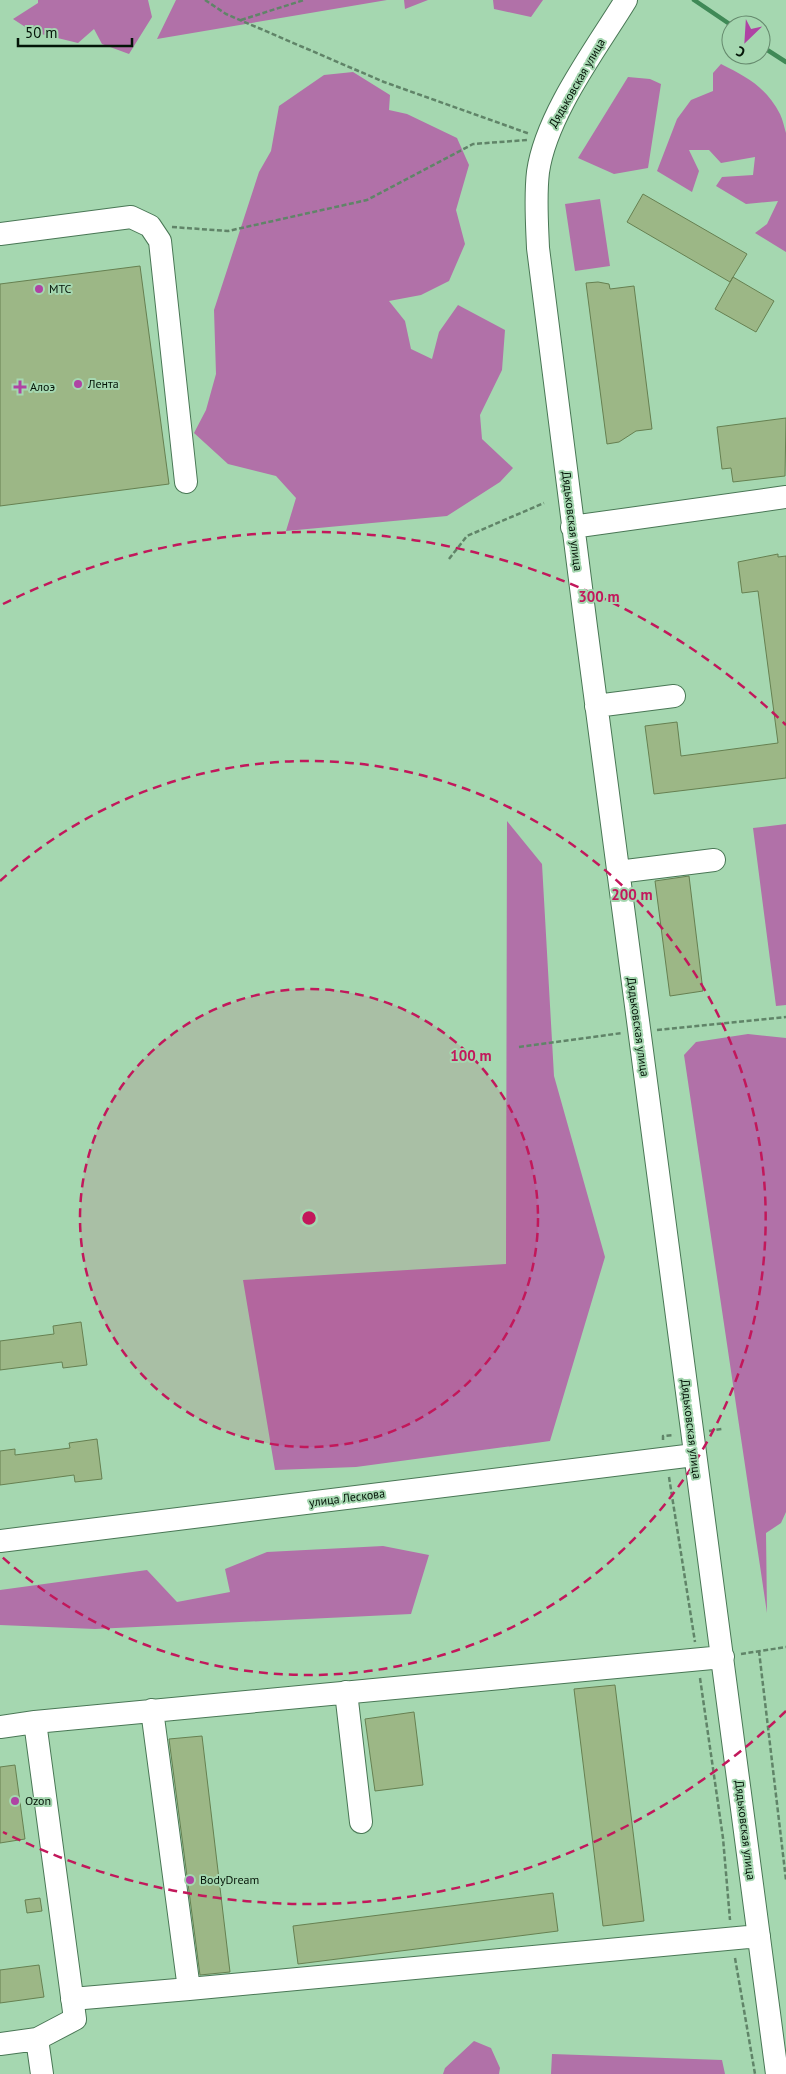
<svg xmlns="http://www.w3.org/2000/svg" width="786" height="2074" font-family="'PT Sans',sans-serif">
<style>
.forest{fill:#b171a8}
.lines{fill:none;stroke-linecap:round;stroke-linejoin:round}
.stream{stroke:#3f8956;stroke-width:4.5}
.building{fill:#9cb786;stroke:#668051}
.minor-casing{stroke:#497755;stroke-width:24}
.path{stroke:#608468;stroke-width:2.5;stroke-dasharray:5 2.5;stroke-linecap:butt}
.minor{stroke:#fff;stroke-width:22}
.ring{fill:none;stroke:#c2185b;stroke-width:2.5;stroke-dasharray:9 6}
.poi-dot{fill:#af43a4;stroke:#a5d7b0;stroke-width:2}
.labels{text-anchor:middle;stroke-width:4;stroke-linejoin:round;paint-order:stroke}
.street-label{font-size:12px;fill:#041508;stroke:#a5d7b0}
.poi-label{font-size:12px;fill:#041508;stroke:#a5d7b0;text-anchor:start}
.centre{fill:#c2185b;stroke:#a5d7b0;stroke-width:2.5}
.ring-label{font-size:15px;text-anchor:middle;font-weight:bold;fill:#c2185b;stroke:#a5d7b0;stroke-width:4;stroke-linejoin:round;paint-order:stroke}
</style>
<rect width="100%" height="100%" fill="#a5d7b0"/>
<!-- forest -->
<path class="forest" d="M38 0H148L152 17 129 54 102 44 94 29 78 43 33 32 13 19 38 3Z
M176 0H387L157 39Z
M404 0H428L405 9Z
M493 0H543L531 17 494 9Z
M721 64C747 77 766 87 780 114 783 120 784 127 786 133V252L755 233 767 224 778 201 746 204 716 186 722 177 753 175 755 157 721 163 709 150H689L699 171 692 192 657 171 677 119 691 100 713 91V73Z
M353 72 390 95 389 110 407 114 457 138 469 165 456 210 465 244 449 281 421 295 389 301 405 321 411 349 432 359 439 332 458 305 505 330 502 370 480 415 482 439 513 468 500 482 447 516 286 531 296 498 276 476 228 464 194 433 206 410 216 374 214 310 259 172 271 151 279 106 324 75Z
M628 77 650 79 661 84 648 168 614 174 578 158Z
M600 199 610 266 575 271 565 204Z
M507 821 542 864 554 1076 605 1257 550 1441 356 1467 275 1470 243 1280 506 1264Z
M786 824V1005L776 1006 753 828Z
M748 1034 786 1038V1512L781 1523 766 1533 767 1613 684 1055 696 1042Z
M383 1546 429 1555 411 1614 95 1629 0 1625V1590L147 1570 177 1602 230 1592 225 1569 267 1552Z
M474 2041 491 2048 500 2068 499 2074H443L445 2068Z
M552 2054 722 2060 725 2074H551Z"/>
<g class="lines">
<!-- stream -->
<path class="stream" d="M694 0 731 25
M761 46 786 62"/>
</g>
<!-- building -->
<path class="building" d="M643 194 747 254 730 282 627 222Z
M140 266 169 484 0 506V284Z
M733 277 774 301 756 332 715 309Z
M598 282 609 284 610 289 634 286 652 429 636 431 619 442 607 444 586 283Z
M786 418 785 476 733 482 731 468 722 469 717 427Z
M778 554V557L786 556V778L654 794 645 726 677 722 681 756 778 743 758 591 742 593 738 562Z
M689 876 703 991 670 996 655 881Z
M81 1322 87 1365 63 1368 62 1362 0 1370V1341L54 1334 53 1326Z
M97 1439 102 1479 75 1482 74 1475 0 1485V1451L15 1449V1455L70 1448 69 1443Z
M615 1685 644 1921 603 1926 574 1689Z
M414 1712 423 1785 375 1791 365 1719Z
M202 1736 230 1972 200 1975 169 1739Z
M15 1765 25 1839 0 1843V1767Z
M553 1893 558 1931 298 1964 293 1926Z
M40 1898 42 1911 27 1913 25 1900Z
M39 1965 44 1997 0 2003V1970Z"/>
<g class="lines">
<defs>
<path id="minor" d="M626 0C596 49 546 115 538 172 535 197 537 223 538 248 614 857 696 1465 777 2074
M0 234 131 217 150 226 160 241 186 482
M572 527 786 497
M596 706 674 696
M618 872 714 860
M0 1541 694 1455
M346 1692 361 1822
M35 1722 723 1657
M0 1727 35 1722 75 2019 37 2039 42 2074
M189 1989 759 1936
M72 1999 189 1989 152 1710
M0 2044 37 2039"/>
</defs>
<!-- minor casing -->
<use href="#minor" class="minor-casing"/>
<!-- path -->
<path class="path" d="M205 0 226 14 384 82 530 134
M241 20 304 0
M172 227 228 231 367 200 473 144 527 140
M449 559 467 536 544 503
M657 1030 786 1017
M519 1047 622 1033
M709 1431 722 1429
M663 1440V1436L674 1435
M669 1477 695 1642
M759 1651 786 1880
M741 1654 786 1647
M700 1678 723 1838 730 1920
M735 1958 755 2074"/>
<!-- minor -->
<use href="#minor" class="minor"/>
</g>
<!-- distance rings -->
<circle cx="309" cy="1218" r="229" fill="#c2185b" fill-opacity=".12"/>
<g class="ring">
<circle cx="309" cy="1218" r="229"/>
<path d="M0 881A457 457 0 1 1 0 1555"/>
<path d="M786 1711A686 686 0 0 1 3 1832M3 604A686 686 0 0 1 786 725"/>
</g>
<!-- markers -->
<g class="poi-dot">
<circle cx="39" cy="289" r="5"/>
<circle cx="78" cy="384" r="5"/>
<path d="M17.5 379.5h5v5h5v5h-5v5h-5v-5h-5v-5h5z"/>
<circle cx="15" cy="1801" r="5"/>
<circle cx="190" cy="1880" r="5"/>
</g>
<g class="labels">
<!-- street labels -->
<g class="street-label">
<text transform="translate(577 83) rotate(-60)" y="4">Дядьковская улица</text>
<text transform="translate(572 521) rotate(83)" y="4">Дядьковская улица</text>
<text transform="translate(638 1027) rotate(82)" y="4">Дядьковская улица</text>
<text transform="translate(691 1429) rotate(83)" y="4">Дядьковская улица</text>
<text transform="translate(347 1498) rotate(-7)" y="4">улица Лескова</text>
<text transform="translate(745 1830) rotate(83)" y="4">Дядьковская улица</text>
</g>
<!-- poi labels -->
<g class="poi-label">
<text x="49" y="293">МТС</text>
<text x="88" y="388">Лента</text>
<text x="30" y="391">Алоэ</text>
<text x="25" y="1805">Ozon</text>
<text x="200" y="1884">BodyDream</text>
</g>
</g>
<circle cx="309" cy="1218" r="8" class="centre"/>
<g class="ring-label">
<text x="599" y="602">300 m</text>
<text x="632" y="900">200 m</text>
<text x="471" y="1061">100 m</text>
</g>
<!-- north arrow -->
<g transform="translate(746 40) rotate(205)"><circle r="24" fill="#a5d7b0" stroke="#65896d"/>
<path d="M0-4L9 19L0 12L-9 19Z" fill="#af43a4"/>
<text y="-8" font-size="14" font-weight="bold" text-anchor="middle" fill="#041508">С</text>
</g>
<!-- scale -->
<path d="M18 38v8h114v-8" fill="none" stroke="#041508" stroke-width="2.5"/>
<text x="25" y="38" font-size="15" fill="#041508" stroke="#a5d7b0" stroke-width="4" paint-order="stroke">50 m</text>
</svg>
